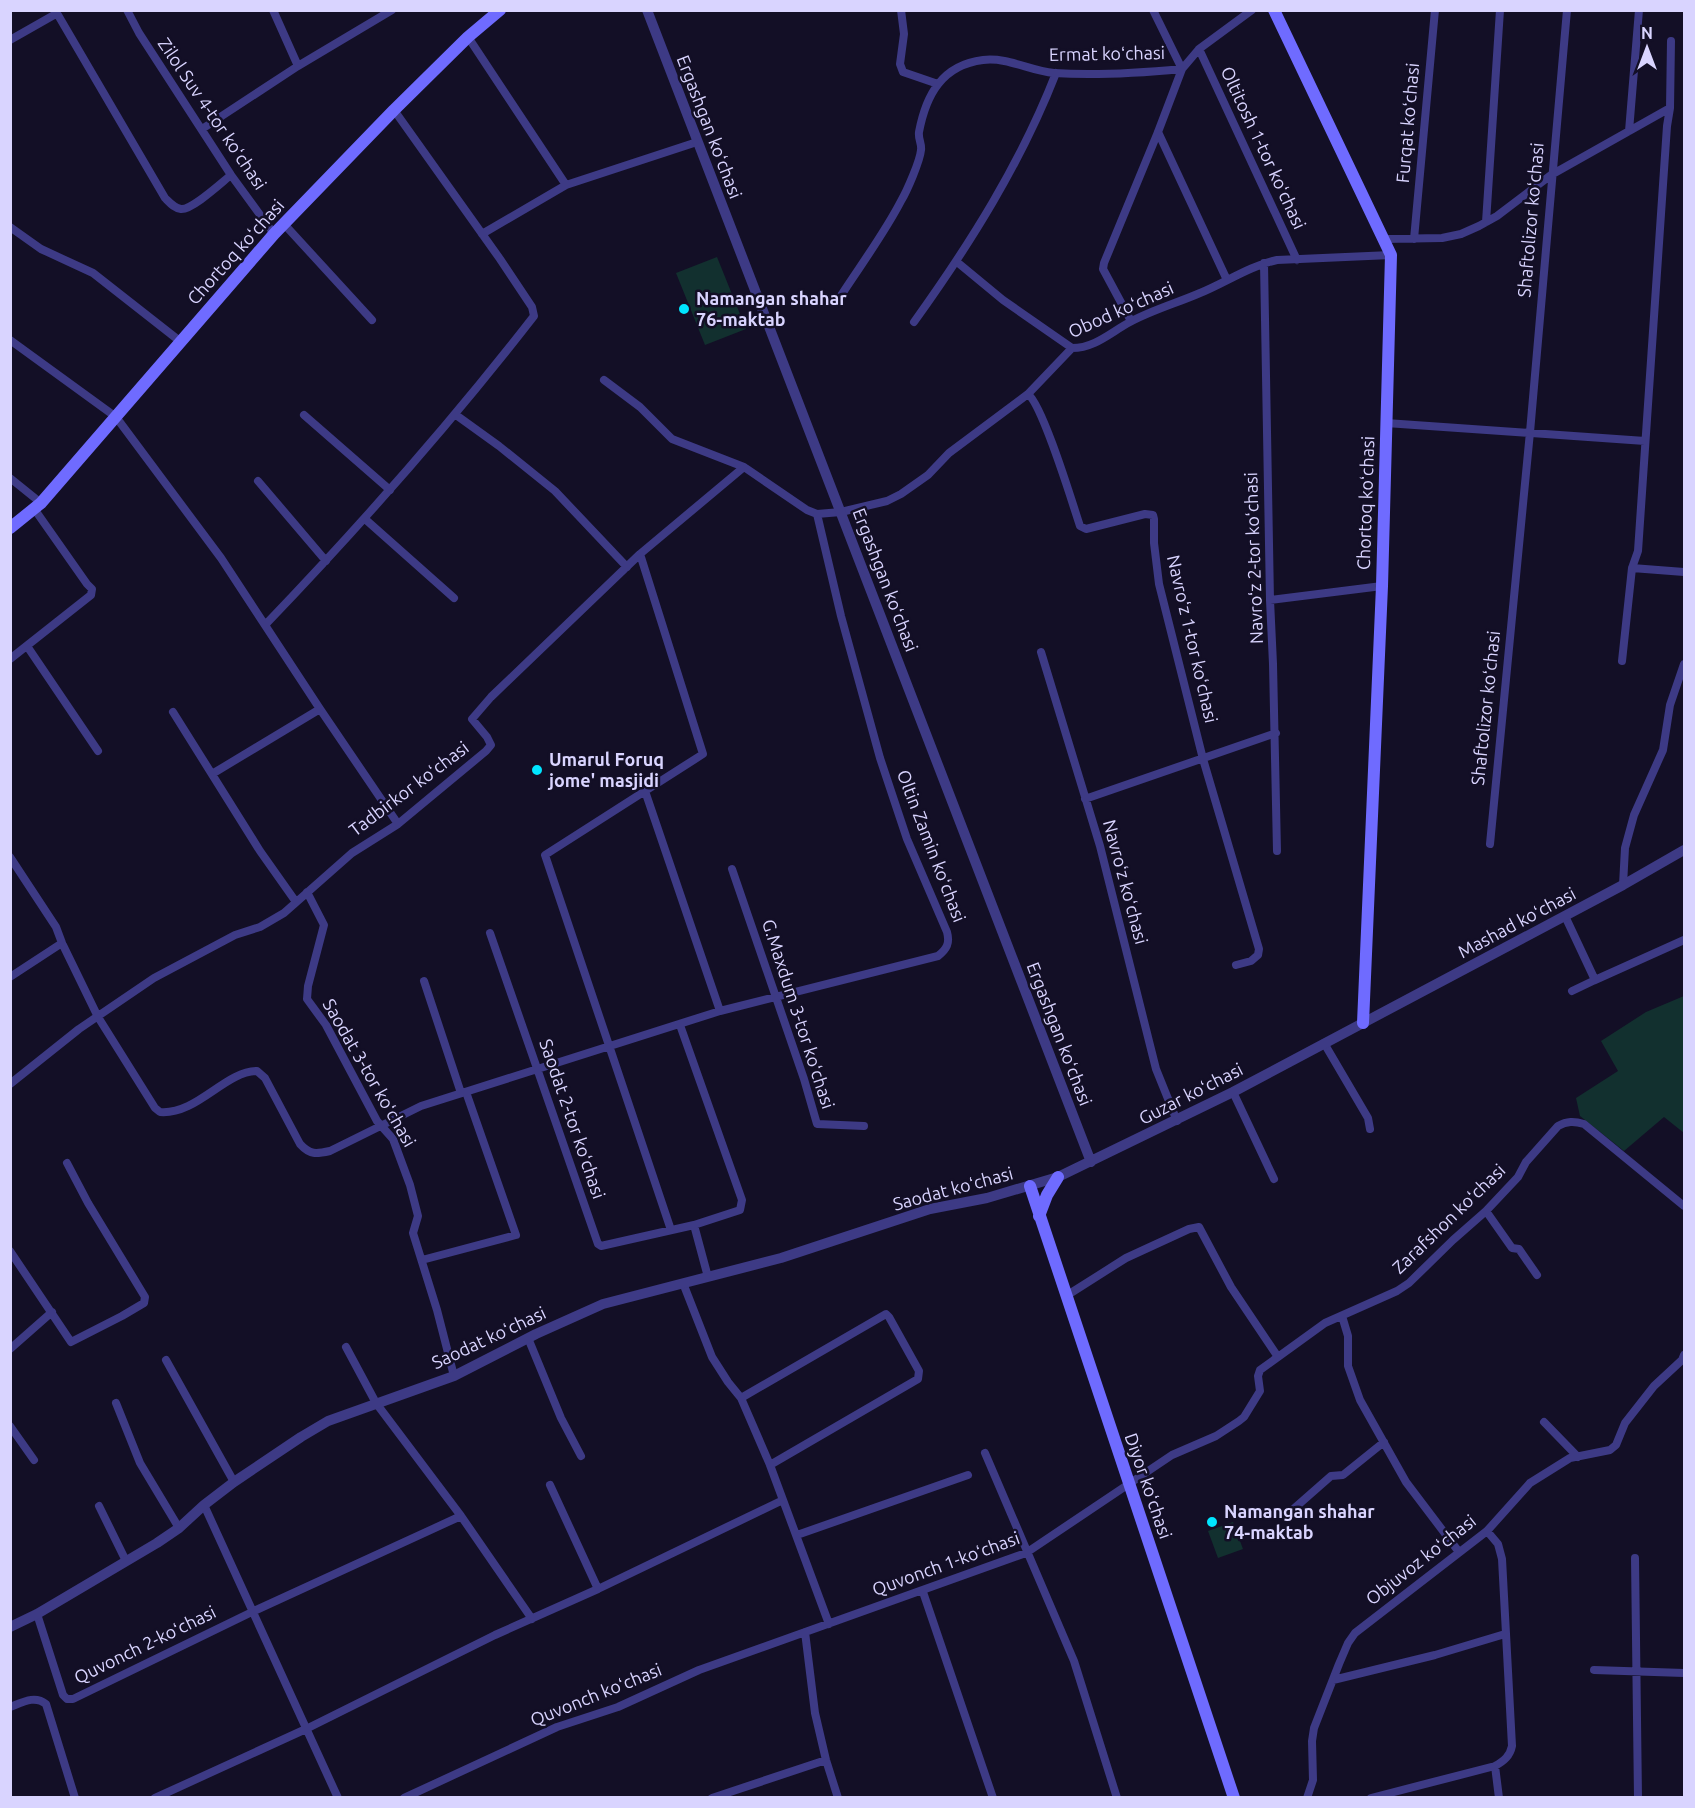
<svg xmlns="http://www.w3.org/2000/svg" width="1695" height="1808" font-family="Ubuntu,sans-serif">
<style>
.green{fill:#12302f}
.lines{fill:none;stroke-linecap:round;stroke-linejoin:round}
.minor{stroke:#3d3a85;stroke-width:8}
.tertiary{stroke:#3d3a85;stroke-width:10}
.secondary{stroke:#6f6bff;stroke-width:12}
.poi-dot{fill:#00e5ff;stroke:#130f26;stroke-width:2}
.labels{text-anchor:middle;stroke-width:5;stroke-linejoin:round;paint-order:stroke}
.street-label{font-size:18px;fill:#d9d4ff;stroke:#130f26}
.poi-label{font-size:18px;font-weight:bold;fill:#d9d4ff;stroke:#130f26;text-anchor:start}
</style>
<rect width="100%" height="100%" fill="#130f26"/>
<!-- green -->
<path class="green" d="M717 257 746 329 705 345 676 273Z
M1684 996V1133L1664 1117 1624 1151 1580 1116 1576 1098 1618 1071 1601 1041 1646 1012Z
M1233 1522 1243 1549 1218 1558 1208 1531Z"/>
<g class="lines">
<!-- minor -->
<path class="minor" d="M127 10 139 33 231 175 274 234
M273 10 298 66
M901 10 904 34 900 64 903 72 938 84
M468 37 566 185
M10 40 54 15H58L165 198C170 203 174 208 181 209 192 210 221 183 231 175
M1199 49 1297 260
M1670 108 1671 41
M202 129 298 66 392 10
M1629 131 1639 10
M1158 132 1227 280
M1486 222 1500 10
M284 224 372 320
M10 227 41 249 93 273 181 342
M482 234 566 185 697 142
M1384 239 1442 238 1461 234 1479 226 1497 216 1551 175 1670 108 1667 126 1638 551 1632 568 1622 661
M1414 239 1435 10
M957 262 1003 300 1072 348
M1264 263 1270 600 1273 664 1277 851
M840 297C860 266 884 234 901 201 907 191 920 161 921 150 922 144 918 139 919 132 926 95 942 65 983 60 1008 57 1030 71 1054 73 1096 76 1140 73 1182 69L1199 49 1252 10
M1131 321 1103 269 1104 263 1158 132 1182 69 1153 10
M914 322C970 244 1021 163 1056 73
M10 340 116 417 221 558 320 709 398 824
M604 380 640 407 672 439 744 467
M1028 394C1043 406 1072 502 1080 526L1086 529 1145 514 1153 515 1154 519V543L1159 584 1203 759 1259 949 1258 955 1251 961 1236 965
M304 415 390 490
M456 415 499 446 555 491 627 567
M1386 423 1645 441
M10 478 41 503
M258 481 326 561
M365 519 454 598
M640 554 703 754 545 855 671 1230
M1632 568 1684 572
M1270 600 1382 586
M266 624C360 526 450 424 534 316L532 307 500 259 394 110
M27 646 98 751
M1041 652 1100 846 1156 1069 1177 1121
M10 659 91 595 92 589 87 584 35 510
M173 712 260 851 296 902
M212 774 320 709
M645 791 720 1011
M1085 799 1276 733
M1490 844 1530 432 1567 10
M10 857 56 927 62 943 98 1017 155 1108 160 1112C197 1115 225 1071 257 1071L265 1078 300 1144C310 1155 316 1154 330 1151L421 1106 720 1011 938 956C947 949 950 943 947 932L907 839 880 758 841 616 817 514
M732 869 804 1079 817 1124 864 1126
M1623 885 1625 848 1634 815 1663 750 1670 705 1684 664
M307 892 324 925 308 986 307 999 326 1025 377 1121 393 1139 410 1185 418 1216 413 1233 437 1310 454 1376
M1565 916 1595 980 1684 940
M490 933 598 1244 601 1246 694 1225 740 1210 742 1200 680 1025
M10 977 62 943
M424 981 461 1093
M1572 991 1595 980
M1324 1043 1368 1118 1370 1129
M10 1084 79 1029 154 978 235 935 260 927 284 913 352 853 398 824 486 751 491 745 487 737 472 719 491 697 640 554 744 467 807 510 817 514 841 512 887 501 901 494 928 475 949 453 1028 394 1072 348C1095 348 1111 332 1130 322 1152 310 1177 303 1200 293 1225 283 1249 266 1277 260L1391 255
M1233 1092 1274 1179
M1486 1211 1512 1248 1519 1249 1537 1275
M694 1225 708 1277
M10 1251 71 1342 122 1316 144 1303 145 1297 88 1203 67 1163
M422 1260 516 1235 466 1092
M683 1283 712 1357 728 1382 741 1398 770 1465 829 1624
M1066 1296 1126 1258 1189 1229 1199 1227 1231 1287 1278 1357
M1342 1316 1348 1336V1366L1360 1400 1406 1482 1459 1552
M528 1338 561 1418 581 1456
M346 1347 376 1403 461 1516 532 1619
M10 1349 52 1312
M166 1360 234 1482
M741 1398 886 1314 889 1317 919 1371 918 1379 770 1465
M116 1403 140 1463 179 1528
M1544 1422 1578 1457
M10 1426 34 1460
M985 1453 1074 1661 1117 1798
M550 1485 598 1589
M204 1505 338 1798
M99 1506 126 1561
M1290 1512 1331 1476 1343 1475 1384 1442
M797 1535 968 1475
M1635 1558 1638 1798
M923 1592 993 1798
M37 1614 63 1695 67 1699H73L254 1611 461 1516
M805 1632 815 1713 826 1760 838 1798
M1594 1670 1684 1673
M1333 1680 1435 1655 1505 1634
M10 1707C23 1702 35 1695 46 1704L75 1798
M1495 1766 1499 1798
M155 1798 306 1729 495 1635 598 1589 783 1500
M404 1798 557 1727 618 1707 699 1670 1026 1553 1172 1455 1216 1436 1239 1421 1244 1417 1260 1391 1258 1376 1260 1370 1325 1323 1397 1291 1409 1283 1453 1240 1486 1211 1518 1177 1526 1162 1558 1126C1567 1121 1574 1121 1584 1124L1684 1206
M712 1798 826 1760
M1307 1798 1313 1780 1312 1741 1314 1728 1339 1664 1348 1643 1355 1633 1487 1531 1530 1483 1570 1458 1610 1450 1616 1445 1625 1423 1654 1386 1682 1360 1684 1355
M1371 1798 1495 1766C1504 1761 1510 1756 1512 1746L1502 1559 1498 1544 1487 1531"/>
<!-- tertiary -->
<path class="tertiary" d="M647 10 1091 1162
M10 1627 37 1614 157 1543 179 1528 204 1505 234 1482 301 1437 328 1421 454 1376 536 1334 603 1304 781 1258 930 1209 987 1198 1058 1177 1233 1092 1623 885 1684 850"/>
<!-- secondary -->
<path class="secondary" d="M1274 10 1391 255 1382 586 1363 1023
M10 528 41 503 274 234 394 110 468 37 500 10
M1030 1186 1234 1798
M1039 1216 1047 1195 1058 1177"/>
</g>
<!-- markers -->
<g class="poi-dot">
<circle cx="684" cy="309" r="6"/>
<circle cx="537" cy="770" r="6"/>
<circle cx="1212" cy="1522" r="6"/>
</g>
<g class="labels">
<!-- street labels -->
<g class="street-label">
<text transform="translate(1107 54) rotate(-1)" y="6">Ermat koʻchasi</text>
<text transform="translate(212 114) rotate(56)" y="6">Zilol Suv 4-tor koʻchasi</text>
<text transform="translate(1408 123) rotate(-85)" y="6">Furqat koʻchasi</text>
<text transform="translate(709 127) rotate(69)" y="6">Ergashgan koʻchasi</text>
<text transform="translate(1263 148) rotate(65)" y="6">Oltitosh 1-tor koʻchasi</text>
<text transform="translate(1531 220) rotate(-85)" y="6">Shaftolizor koʻchasi</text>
<text transform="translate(236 252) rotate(-48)" y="6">Chortoq koʻchasi</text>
<text transform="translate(1121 310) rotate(-24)" y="6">Obod koʻchasi</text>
<text transform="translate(1366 503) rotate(-88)" y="6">Chortoq koʻchasi</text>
<text transform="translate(1254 558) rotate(-92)" y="6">Navroʻz 2-tor koʻchasi</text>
<text transform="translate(885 580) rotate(69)" y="6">Ergashgan koʻchasi</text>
<text transform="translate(1192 639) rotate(77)" y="6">Navroʻz 1-tor koʻchasi</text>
<text transform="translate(1486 708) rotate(-84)" y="6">Shaftolizor koʻchasi</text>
<text transform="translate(409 789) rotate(-37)" y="6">Tadbirkor koʻchasi</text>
<text transform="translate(931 846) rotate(69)" y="6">Oltin Zamin koʻchasi</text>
<text transform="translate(1125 882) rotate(75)" y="6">Navroʻz koʻchasi</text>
<text transform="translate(1517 923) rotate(-28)" y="6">Mashad koʻchasi</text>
<text transform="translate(798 1014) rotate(72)" y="6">G.Maxdum 3-tor koʻchasi</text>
<text transform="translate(1059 1034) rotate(69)" y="6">Ergashgan koʻchasi</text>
<text transform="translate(369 1073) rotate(60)" y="6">Saodat 3-tor koʻchasi</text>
<text transform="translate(1191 1094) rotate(-27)" y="6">Guzar koʻchasi</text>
<text transform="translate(572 1119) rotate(71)" y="6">Saodat 2-tor koʻchasi</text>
<text transform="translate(953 1189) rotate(-15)" y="6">Saodat koʻchasi</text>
<text transform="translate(1449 1219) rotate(-44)" y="6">Zarafshon koʻchasi</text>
<text transform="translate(489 1338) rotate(-25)" y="6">Saodat koʻchasi</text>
<text transform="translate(1148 1486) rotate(71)" y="6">Diyor koʻchasi</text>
<text transform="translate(1421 1560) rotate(-38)" y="6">Objuvoz koʻchasi</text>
<text transform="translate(946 1564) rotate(-20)" y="6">Quvonch 1-koʻchasi</text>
<text transform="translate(145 1645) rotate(-26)" y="6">Quvonch 2-koʻchasi</text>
<text transform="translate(596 1695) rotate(-22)" y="6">Quvonch koʻchasi</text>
</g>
<!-- poi labels -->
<g class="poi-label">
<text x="696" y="305">Namangan shahar<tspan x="696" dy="21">76-maktab</tspan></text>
<text x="549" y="766">Umarul Foruq<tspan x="549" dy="21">jome' masjidi</tspan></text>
<text x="1224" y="1518">Namangan shahar<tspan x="1224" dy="21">74-maktab</tspan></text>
</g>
</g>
<!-- border -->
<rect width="1695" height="1808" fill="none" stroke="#d9d4ff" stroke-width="24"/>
<!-- north arrow -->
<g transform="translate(1647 48)" stroke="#130f26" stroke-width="4.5" paint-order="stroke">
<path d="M0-4.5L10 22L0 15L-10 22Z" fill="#d9d4ff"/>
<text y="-9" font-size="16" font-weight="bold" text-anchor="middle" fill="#d9d4ff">N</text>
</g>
</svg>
